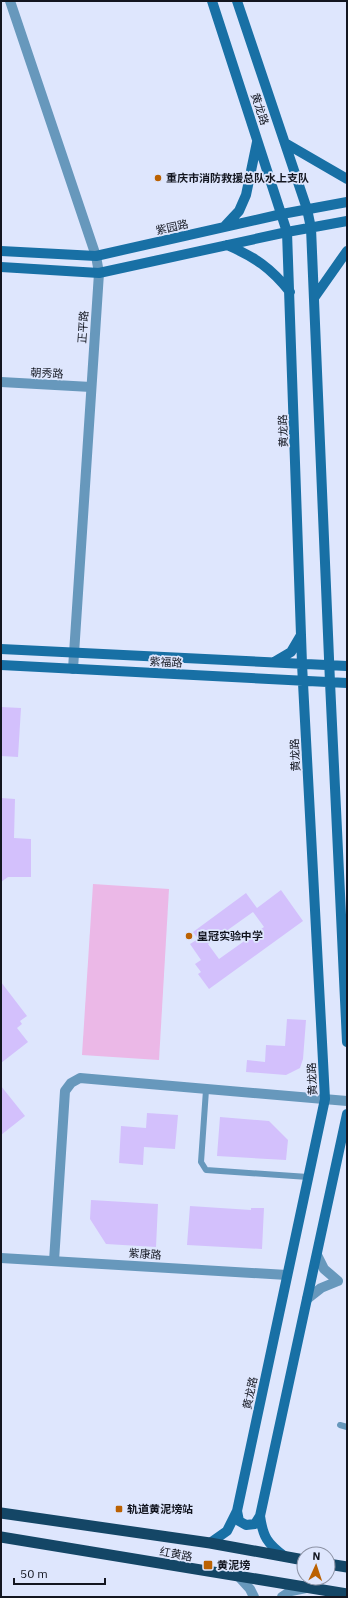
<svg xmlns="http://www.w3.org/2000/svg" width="348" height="1598" font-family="'IBM Plex Sans','Noto Sans SC',sans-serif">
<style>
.green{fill:#ebb8e7}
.building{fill:#d3c0fc;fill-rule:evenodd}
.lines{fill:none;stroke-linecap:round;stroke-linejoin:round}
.service{stroke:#6798bc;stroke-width:6}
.minor{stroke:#6798bc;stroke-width:10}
.tertiary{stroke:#6798bc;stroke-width:10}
.secondary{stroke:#1870a5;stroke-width:10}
.trunk{stroke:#144666;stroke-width:11}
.poi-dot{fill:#bb6102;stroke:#dee6fd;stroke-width:1.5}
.labels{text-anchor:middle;stroke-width:3.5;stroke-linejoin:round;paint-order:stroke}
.street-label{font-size:11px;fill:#131620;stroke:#dee6fd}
.poi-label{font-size:11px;font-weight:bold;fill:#131620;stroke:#dee6fd;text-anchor:start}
</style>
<rect width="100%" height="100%" fill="#dee6fd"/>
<!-- green -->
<path class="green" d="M93 884 169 889 159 1060 82 1055Z"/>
<!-- building -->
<path class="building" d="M1 707 21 708 18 757 1 756Z
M1 798 15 799 14 838 31 839V877H8L1 882Z
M281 890 303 921 209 989 198 974 201 972 195 964 201 960 190 944 198 939 193 932 246 893 257 908ZM253 912 264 927 219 959 208 944Z
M1 982 27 1016 20 1021 22 1024 17 1028 28 1042 1 1063Z
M287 1019 306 1020 303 1059 300 1068 286 1075 246 1072 247 1060 265 1062 266 1045 285 1046Z
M1 1086 25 1116 1 1135Z
M147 1113 178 1115 175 1149 144 1147 143 1165 119 1163 121 1126 146 1128Z
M220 1117 269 1121 288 1140 286 1160 217 1156Z
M91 1200 158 1204 156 1247 106 1244 90 1219Z
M190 1206 251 1210V1208H264L262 1249 187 1245Z"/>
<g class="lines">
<!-- service -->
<path class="service" d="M206 1090 201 1162 206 1170 308 1177
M340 1425 347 1427"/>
<!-- minor -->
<path class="minor" d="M1 382 91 387
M54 1261 65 1091 71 1083 80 1078 347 1101"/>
<!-- tertiary -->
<path class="tertiary" d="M10 1 96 256 99 273 73 669
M317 1255 324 1269 338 1281
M1 1258 287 1275
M307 1299 321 1288 338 1281
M240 1578 250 1589 254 1597
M282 1597 291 1591 306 1588"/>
<!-- secondary -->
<path class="secondary" d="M237 1 307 209 311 228 330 682 347 1042
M285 143 347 179
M224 227 239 211 246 195 257 142
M227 245C255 257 271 268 290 292
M1 251 96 256 282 214 347 202
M1 267 99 273 287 232 347 221
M314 298 347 251
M1 649 347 666
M274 662 291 652 301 635
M1 665 347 683
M237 1511 239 1521 246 1525 255 1524 260 1516 347 1114
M260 1516C263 1537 267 1543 284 1556
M210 1543 227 1531 237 1511 325 1099 302 664 287 232 212 1"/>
<!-- trunk -->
<path class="trunk" d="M1 1513 210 1543 304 1560
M1 1537 347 1594
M328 1564 347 1567"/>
</g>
<!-- markers -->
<g class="poi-dot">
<circle cx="158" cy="178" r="4"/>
<circle cx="189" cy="936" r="4"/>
<rect x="115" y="1505" width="8" height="8" rx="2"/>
<rect x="203" y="1560" width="10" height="10" rx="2"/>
</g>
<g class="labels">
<!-- street labels -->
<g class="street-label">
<text transform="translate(260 109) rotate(72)" y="4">黄龙路</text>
<text transform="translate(172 227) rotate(-13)" y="4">紫园路</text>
<text transform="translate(83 327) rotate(-86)" y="4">正平路</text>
<text transform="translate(47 373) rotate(3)" y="4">朝秀路</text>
<text transform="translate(283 431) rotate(-92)" y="4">黄龙路</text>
<text transform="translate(166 662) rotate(3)" y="4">紫福路</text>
<text transform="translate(295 755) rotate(-93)" y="4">黄龙路</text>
<text transform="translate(312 1079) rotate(-93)" y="4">黄龙路</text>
<text transform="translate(145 1254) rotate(4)" y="4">紫康路</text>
<text transform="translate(250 1393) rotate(-78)" y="4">黄龙路</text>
<text transform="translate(176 1554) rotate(10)" y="4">红黄路</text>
</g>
<!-- poi labels -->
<g class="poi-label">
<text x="166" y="182">重庆市消防救援总队水上支队</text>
<text x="197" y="940">皇冠实验中学</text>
<text x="127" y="1513">轨道黄泥塝站</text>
<text x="217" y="1569">黄泥塝</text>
</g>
</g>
<!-- border -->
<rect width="348" height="1598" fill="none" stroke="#131620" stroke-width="4"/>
<!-- north arrow -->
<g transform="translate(316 1566) rotate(3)"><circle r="19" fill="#dee6fd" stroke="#8d93a5"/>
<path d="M0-3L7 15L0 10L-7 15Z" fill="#bb6102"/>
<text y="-6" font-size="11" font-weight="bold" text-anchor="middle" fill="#131620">N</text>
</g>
<!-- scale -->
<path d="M14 1578v6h91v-6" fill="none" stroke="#131620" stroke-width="2"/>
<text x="20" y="1578" font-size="12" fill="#131620" stroke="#dee6fd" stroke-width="3" paint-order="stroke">50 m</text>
</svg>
